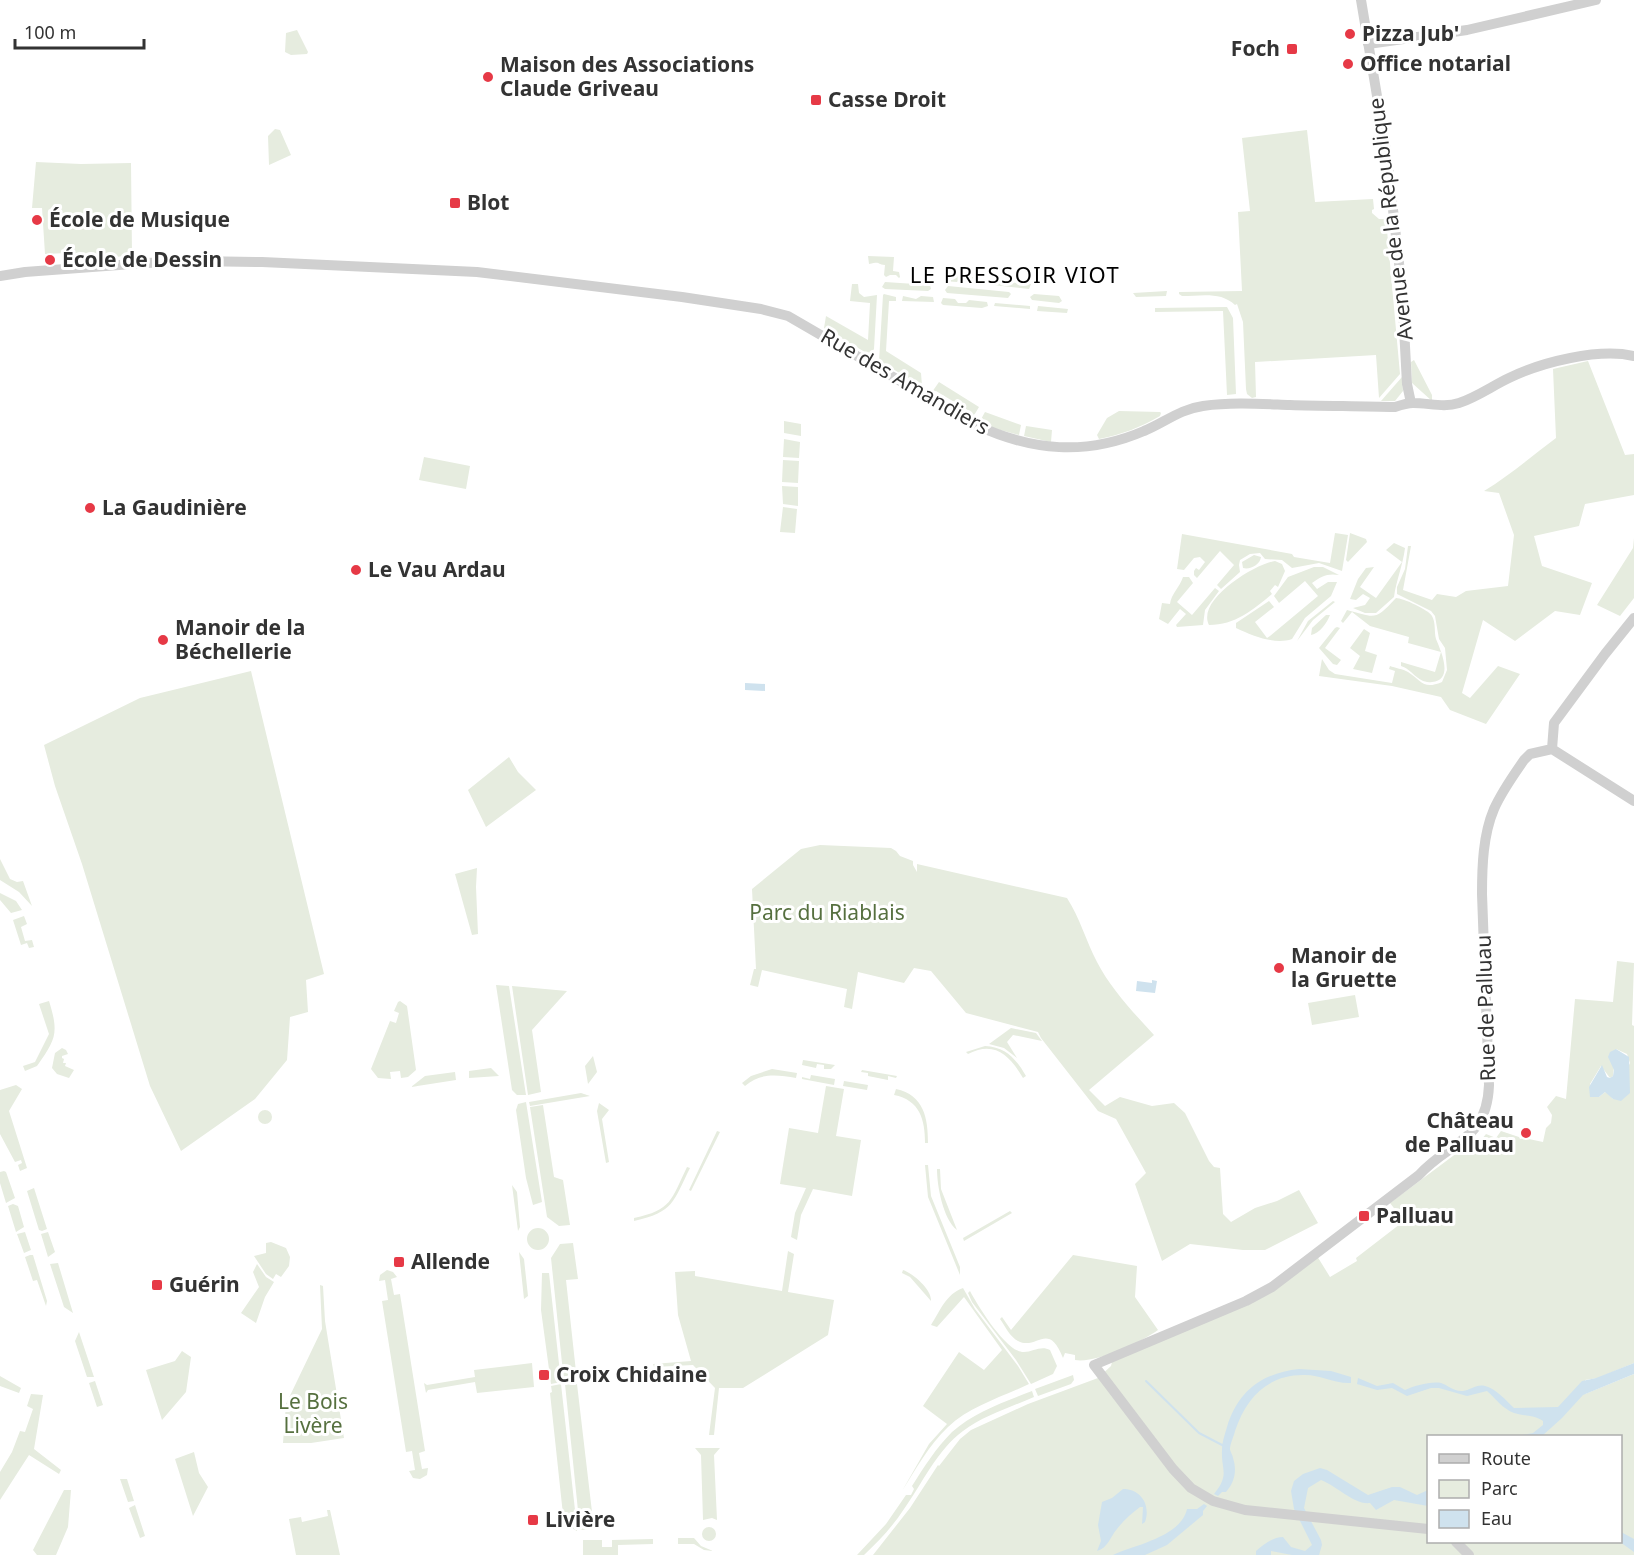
<svg xmlns="http://www.w3.org/2000/svg" width="1634" height="1555" font-family="'Noto Sans',sans-serif">
<style>
.green{fill:#e6ecdf;fill-rule:evenodd}
.water{fill:#cfe2ee}
.lines{fill:none;stroke-linecap:round;stroke-linejoin:round}
.stream{stroke:#cfe2ee;stroke-width:2}
.minor{stroke:#d0d0d0;stroke-width:10}
.poi-dot{fill:#e63946;stroke:#fff;stroke-width:2}
.labels{text-anchor:middle;stroke-width:6;stroke-linejoin:round;paint-order:stroke}
.poi-label{font-size:21px;font-weight:bold;fill:#333;stroke:#fff;text-anchor:start}
.street-label{font-size:21px;fill:#333;stroke:#fff}
.park-label{font-size:21px;fill:#56703f;stroke:#fff}
.neighbourhood-label{font-size:22px;letter-spacing:1.5px;fill:#000;stroke:#fff}
</style>
<rect width="100%" height="100%" fill="#fff"/>
<!-- green -->
<path class="green" d="M297 30 308 52 307 54 291 55 285 52 286 33Z
M275 129 280 130 291 155 269 165 268 136Z
M1307 130 1315 202 1373 199 1374 209 1372 210V213L1379 219H1386L1400 374 1379 398 1376 355 1255 362 1256 397 1252 398 1247 394 1246 389 1243 322 1237 304 1235 305C1221 291 1200 296 1182 296L1179 294V292L1242 291 1238 212 1250 211 1242 138Z
M36 162 81 164 131 163 132 255 68 263 67 253 45 254 42 208H32Z
M868 256 894 257 893 271 899 272 900 277 899 278 896 275H890L886 277 884 275 885 265C876 264 881 261 869 264Z
M943 275 985 278V283H970L968 280 960 279 957 282 943 281Z
M992 281 1031 284 1029 289 993 285Z
M885 282 930 285 931 289 928 291 885 289 882 287Z
M852 284H858L859 293 864 297 877 295 874 349 870 355 824 328 826 316 868 340 870 303 850 301Z
M948 286 1009 292 1011 294 1008 298 947 293 945 290Z
M1167 291 1166 296 1136 297 1133 293Z
M884 294 896 297V301H889L886 351 921 373 922 386 879 361 883 295Z
M1034 294 1059 296 1062 301 1059 303 1032 300 1030 297Z
M903 296 916 299 921 296 933 297 934 302 902 301Z
M943 298 955 299 958 303H966L969 300 987 302 988 306 982 308 943 305 941 303Z
M995 303 1030 306V309L994 306Z
M1038 306 1068 309 1067 313 1037 311Z
M1227 307 1233 318 1236 394 1227 395 1223 311 1155 312V308Z
M1414 360 1432 395V401L1412 383 1411 362Z
M1588 361 1625 455 1634 454V495L1585 504 1579 526 1534 536 1542 566 1592 583 1580 615 1555 611 1515 641 1483 620 1462 693 1470 698 1498 666 1520 674 1486 724 1450 710 1441 697 1392 686 1319 676 1322 659 1329 670 1335 674 1392 683 1395 671 1389 669 1390 666C1395 668 1403 669 1408 672 1422 681 1423 690 1442 682L1447 670 1445 648 1439 639 1435 616 1431 611 1397 594V587L1405 569 1408 546H1411L1403 590 1432 600 1437 594 1456 597 1466 591 1508 586 1514 535 1499 493 1484 491C1509 476 1532 456 1556 438L1553 369Z
M1402 377 1403 391 1395 401H1381Z
M939 382 979 407 973 417 971 412 936 391 932 392Z
M1119 411 1160 412 1161 413 1160 416C1141 427 1121 435 1099 439L1097 435 1107 418Z
M985 412 1021 425 1019 435 993 428 980 421Z
M784 421 801 424V436L784 433Z
M1026 426 1052 430 1051 442 1024 436Z
M784 439 800 442 799 458 783 457Z
M424 457 470 466 466 489 419 480Z
M783 460 799 461 798 483 782 482Z
M782 486 798 487V506L783 504Z
M783 507 797 509 795 533 780 532Z
M1335 533 1348 535 1342 571 1319 563 1292 568 1282 560 1265 559 1260 553 1250 554 1240 560 1239 565 1240 572 1221 589 1217 585 1234 565 1220 551 1197 578 1194 575V571L1196 568 1199 570 1205 562 1200 557 1194 558 1184 570 1177 569 1182 534 1292 554 1294 557 1330 563Z
M1350 533 1366 539 1367 542 1348 562 1346 560Z
M1634 538V598L1620 616 1597 605 1633 548Z
M1394 543 1405 548C1403 565 1396 581 1394 597L1376 613H1365L1353 608 1365 605 1370 598 1363 594 1356 600 1350 599 1358 579 1366 568 1374 567 1360 587 1376 598 1402 562 1386 550Z
M1254 555 1261 557C1260 565 1250 570 1243 568L1242 562Z
M1275 561 1282 564 1285 571 1278 587 1275 585 1270 591 1272 594C1253 610 1235 625 1209 625 1196 600 1255 564 1275 561Z
M1314 567H1323L1339 575C1328 573 1321 576 1312 583L1317 589 1328 582H1337L1331 596 1305 618 1292 639C1275 645 1253 636 1236 628V623L1269 601 1274 607 1255 622 1267 638 1270 636 1318 596 1305 581 1279 603 1274 596 1288 577Z
M1183 577H1189L1193 583 1177 602 1192 615 1215 588 1219 591 1205 610 1203 625 1177 627 1176 625 1186 614 1180 609 1168 624 1159 619 1162 603 1170 604C1171 594 1180 587 1183 577Z
M1396 598C1403 598 1429 610 1432 616 1436 623 1434 632 1436 639 1440 649 1455 680 1432 682 1418 684 1412 669 1401 666V662L1435 672 1441 652 1408 643 1409 637 1370 626 1352 612 1343 623 1341 621 1347 610C1375 617 1374 622 1396 598Z
M1333 601 1335 602 1313 620 1297 641 1308 621Z
M1326 615H1330C1327 623 1320 633 1311 635L1312 628Z
M1337 627 1340 628 1325 648 1341 660 1337 665 1333 664 1319 648 1335 628Z
M1364 629 1370 633 1365 651 1377 655 1372 673 1353 669 1360 656 1350 648Z
M251 671 324 974 306 980 308 1012 290 1017 287 1060 255 1099 181 1151 150 1086 82 864 55 786 44 745 140 698Z
M509 757 518 772 536 790 486 827 468 790Z
M820 845 891 848 896 851 900 856 913 861V865L917 872V864L1067 898C1080 918 1086 941 1097 962 1111 989 1133 1012 1154 1035L1089 1090 1105 1106 1120 1097 1152 1106 1174 1103 1185 1113 1209 1161 1214 1167 1220 1168 1223 1214 1231 1222 1255 1208 1277 1201 1299 1190 1318 1223 1265 1250H1243L1190 1244 1162 1261 1135 1184 1146 1173 1116 1119 1098 1111 1041 1038 1038 1032 966 1013 931 971 914 968 904 983 858 972 852 1009 844 1007 847 989 762 970 758 987 750 985 754 969H756L752 889 801 849Z
M0 859 10 879 17 882 23 881 32 906 19 892 0 880Z
M477 868 476 887 478 934 472 935 455 874Z
M0 893 16 901 22 910 11 913 0 900Z
M24 916 27 924 21 927 25 941 32 940 34 947 29 948 27 943 21 945 13 920Z
M1617 961 1634 963 1632 1025 1634 1026V1363L1598 1378 1585 1380V1394L1634 1374V1555H873L910 1508 938 1465 939 1466 960 1439 971 1430 1028 1404 1098 1378 1111 1366 1112 1362 1260 1298 1317 1256 1330 1277 1357 1261 1356 1258 1404 1221 1390 1203 1473 1141 1477 1145 1486 1134 1496 1138 1501 1131 1519 1137 1520 1139 1524 1138 1543 1142 1546 1128 1551 1123 1552 1115 1547 1107 1556 1096 1566 1099 1575 999 1613 1002ZM1616 1049 1627 1054 1630 1063 1613 1099 1608 1093 1605 1092 1599 1097 1590 1084 1601 1066 1610 1078 1613 1076ZM1428 1436H1620V1542H1428Z
M496 985 509 986 526 1095H517L512 1090Z
M512 986 567 991 532 1030 541 1092 528 1095Z
M1355 995 1359 1017 1312 1025 1308 1003Z
M49 1001C59 1033 56 1039 37 1066L25 1071 23 1066 35 1062 49 1034 39 1004Z
M400 1001 407 1006 416 1070 408 1077 401 1078 400 1071 390 1072 391 1079 378 1078 371 1069 390 1021 396 1023 399 1013 394 1011 398 1002Z
M1011 1028 1036 1033 1042 1041 1013 1035 1007 1042 1017 1058 1004 1048 989 1044Z
M985 1046C1006 1047 1016 1059 1026 1076L1023 1078C1010 1056 995 1040 968 1054L966 1052Z
M62 1048 66 1050 68 1054 62 1056V1058L64 1059 63 1063H66L65 1066 74 1070 69 1078 57 1074 52 1068 55 1053Z
M593 1056 597 1072 588 1084 585 1066Z
M803 1060 835 1065 831 1069H824V1065L817 1064 816 1068 802 1065Z
M491 1068 499 1076 469 1078V1071Z
M772 1069 797 1073 796 1078C778 1075 761 1072 745 1086L742 1083 751 1076Z
M862 1070 897 1076 896 1078 888 1076V1080L868 1076V1073L861 1072Z
M455 1072 456 1080 411 1087 425 1076Z
M811 1075 835 1079 834 1085 802 1079V1077L810 1079Z
M844 1081 868 1085 867 1090 843 1086Z
M16 1085 22 1089 9 1111 27 1168 20 1171 18 1165 22 1163 21 1160 15 1162 0 1134V1090Z
M826 1086 844 1089 836 1136 861 1140 852 1196 813 1189 801 1215 797 1240 791 1237 795 1213 806 1188 780 1184 789 1128 818 1133Z
M896 1089C924 1095 928 1118 928 1143H925C925 1120 920 1100 894 1095Z
M581 1093 590 1096 530 1106 529 1102Z
M526 1102 542 1202 533 1205 526 1178 516 1110 518 1104Z
M599 1103 609 1110 602 1119 609 1162 606 1163 597 1111Z
M543 1105 554 1177 563 1180 570 1225 559 1226 547 1217 530 1107Z
M258 1117a7 7 0 1 1 14 0a7 7 0 1 1-14 0Z
M717 1131 720 1132 691 1191 689 1190Z
M925 1165H928L931 1196 960 1267V1275L928 1197Z
M687 1167 690 1168C673 1202 674 1212 634 1221V1218C672 1210 671 1200 687 1167Z
M937 1169H940L941 1189 957 1230C943 1219 937 1186 937 1169Z
M4 1171 6 1172 15 1198 6 1203 0 1183V1172Z
M512 1185 517 1192 520 1227 518 1231Z
M34 1188 47 1229 42 1231 39 1230 27 1191Z
M13 1204 18 1206 24 1227 16 1232 8 1206Z
M1010 1211 1012 1213 964 1241 963 1238Z
M527 1239a11 11 0 1 1 22 0a11 11 0 1 1-22 0Z
M25 1232 31 1250 24 1253 17 1234Z
M48 1232 55 1252 48 1257 41 1234Z
M271 1242 286 1248 290 1257 289 1266 281 1277 276 1274 273 1279 266 1274 254 1256 266 1253V1243Z
M573 1243 578 1279 566 1280 577 1381 564 1382 551 1258 560 1244Z
M788 1251 794 1254 788 1292 834 1300 828 1335 743 1388H719L714 1435H709L715 1388 693 1365 654 1367 653 1364 691 1361 678 1315 675 1272 695 1271V1276L782 1291Z
M519 1252 524 1259 528 1296 524 1299Z
M30 1255H33L47 1301 46 1306 37 1280 33 1281 25 1257Z
M1073 1255 1137 1266 1135 1297 1158 1330C1141 1342 1095 1364 1075 1360V1355L1065 1353 1063 1358C1048 1320 1037 1351 1018 1341 1010 1337 1005 1326 1000 1319L1002 1317 1011 1330Z
M58 1263 73 1313 64 1307 50 1264Z
M257 1264 266 1277 274 1282 265 1297 256 1323 241 1313 259 1287 253 1272Z
M387 1270 393 1272 397 1277 391 1279 394 1295 400 1294 425 1451 419 1453 422 1469 428 1468 427 1475 420 1479 413 1478 409 1471 415 1470 412 1451 406 1452 382 1301 388 1300 385 1280 379 1281 380 1275Z
M903 1270C914 1274 932 1290 931 1301L910 1277 902 1273Z
M542 1273H549L561 1382 551 1384 541 1310Z
M320 1285 323 1286 325 1321 344 1438 311 1443H283L286 1404 322 1329Z
M963 1288 975 1309 1018 1366 1029 1384C1002 1397 970 1406 948 1427 929 1445 916 1469 902 1491L929 1444 947 1424 923 1406 959 1352 984 1370 1002 1350 964 1297 937 1327 931 1325C940 1311 946 1294 963 1288Z
M970 1291C978 1306 1005 1350 1022 1352 1032 1353 1040 1345 1050 1350L1057 1366 1053 1374 1031 1384 1016 1360 972 1302 968 1293Z
M79 1332 94 1377H87L75 1341Z
M182 1351 191 1357 186 1392 162 1420 146 1370 175 1361Z
M532 1363 534 1387 477 1393 475 1382 428 1390 426 1393 424 1383 427 1385 475 1377 474 1370Z
M1073 1375 1074 1380 1071 1384 1038 1396 1035 1389Z
M0 1376 21 1388 19 1393 0 1386Z
M95 1381 103 1405 97 1407 89 1383Z
M561 1384 577 1528V1531L564 1524 550 1393 552 1392 551 1386Z
M565 1384H577L594 1529 580 1530Z
M1032 1391 1034 1397C1011 1407 983 1416 963 1431 937 1450 922 1484 904 1509 893 1526 879 1541 864 1555H857L886 1524 906 1495H911L914 1489 912 1486C924 1467 936 1448 952 1432 974 1412 1004 1402 1032 1391Z
M31 1394 43 1395 34 1449 61 1470 59 1474 29 1455 0 1500V1472L12 1452 20 1431 25 1432 33 1409 27 1406Z
M695 1448H720L714 1455 717 1520 712 1518 703 1520 701 1455Z
M194 1452 199 1473 208 1487 193 1516 175 1459Z
M120 1479H127L134 1501 128 1502Z
M64 1490H71L68 1527 56 1555H37L33 1550Z
M135 1505 145 1536 140 1538 129 1508Z
M327 1510H330L340 1555H296L289 1519 301 1517 302 1522 328 1516Z
M702 1534a7 7 0 1 1 14 0a7 7 0 1 1-14 0Z
M678 1538H694L701 1546 713 1551 704 1550 694 1544H678Z
M653 1539V1544L618 1545V1555H583V1540H602V1547H612V1540Z"/>
<!-- water -->
<path class="water" d="M745 683 765 684V691L745 690Z
M1152 980 1157 981 1155 993 1136 991 1137 981 1152 983Z
M1616 1049 1629 1057 1630 1093 1621 1101 1613 1099 1605 1092 1599 1097H1590L1589 1087 1602 1065 1607 1077 1610 1078 1613 1076 1614 1070 1608 1057 1610 1052Z
M1634 1363V1374L1583 1395 1562 1418 1542 1436H1517L1533 1433 1543 1425V1421C1534 1415 1524 1416 1514 1413 1503 1409 1495 1398 1487 1391L1467 1396 1439 1388H1431L1407 1396 1392 1388 1377 1390 1357 1384 1358 1378 1377 1386 1393 1383 1405 1390C1414 1386 1431 1381 1441 1383 1448 1385 1454 1392 1463 1391 1471 1390 1476 1384 1485 1386 1495 1388 1507 1401 1514 1408L1558 1407 1582 1381 1596 1378Z
M1299 1369 1331 1371 1351 1377V1383C1335 1384 1321 1375 1305 1375 1268 1374 1246 1398 1235 1431 1234 1436 1230 1444 1230 1449 1230 1451 1233 1456 1233 1458 1237 1470 1235 1482 1226 1492H1222L1218 1496 1214 1494C1230 1474 1221 1471 1222 1450 1222 1442 1225 1434 1227 1427 1238 1391 1262 1373 1299 1369Z
M1320 1468 1327 1470 1368 1495 1392 1487H1400L1417 1495 1428 1490V1506L1394 1500 1376 1510 1370 1503C1354 1505 1337 1486 1321 1480L1308 1488 1304 1508 1321 1540 1322 1545 1319 1555H1292L1271 1551V1555H1256V1551C1264 1544 1273 1537 1283 1537L1291 1547 1305 1551 1312 1545 1294 1509 1291 1491 1294 1481 1303 1474Z
M1123 1489C1141 1489 1151 1505 1145 1522L1142 1524 1143 1507H1140C1132 1513 1123 1521 1117 1529 1110 1537 1108 1548 1097 1551L1101 1541 1098 1525 1102 1502 1112 1498Z
M1204 1504 1207 1506 1203 1511V1515L1167 1545 1145 1555H1113C1134 1545 1181 1537 1187 1509H1197Z
M1621 1532 1634 1539V1552L1620 1542Z"/>
<g class="lines">
<!-- stream -->
<path class="stream" d="M1146 1381 1199 1433 1224 1446"/>
<!-- minor -->
<path class="minor" d="M1361 0 1387 156 1402 290 1407 384 1411 403
M1368 44 1467 30 1596 0
M0 276 25 272 146 263 194 261 262 262 477 272 682 297 761 309 788 316 976 425C1032 451 1086 456 1144 431 1164 423 1180 409 1203 406 1232 402 1261 404 1290 405 1325 406 1360 406 1395 407 1401 405 1407 403 1413 403 1429 403 1444 408 1459 403 1477 397 1492 386 1509 378 1542 362 1598 348 1634 356
M1552 749 1554 723 1605 654 1634 618
M1552 749 1634 801
M1428 1529 1245 1510 1213 1501 1191 1488 1173 1469 1094 1365 1246 1301 1272 1287 1419 1175C1449 1141 1487 1142 1489 1085L1482 894C1482 866 1483 835 1494 809 1502 791 1513 776 1524 760L1530 754 1552 749
M1456 1542 1469 1555"/>
</g>
<!-- markers -->
<g class="poi-dot">
<circle cx="1350" cy="34" r="6"/>
<rect x="1286" y="43" width="12" height="12" rx="3"/>
<circle cx="1348" cy="64" r="6"/>
<circle cx="488" cy="77" r="6"/>
<rect x="810" y="94" width="12" height="12" rx="3"/>
<rect x="449" y="197" width="12" height="12" rx="3"/>
<circle cx="37" cy="220" r="6"/>
<circle cx="50" cy="260" r="6"/>
<circle cx="90" cy="508" r="6"/>
<circle cx="356" cy="570" r="6"/>
<circle cx="163" cy="640" r="6"/>
<circle cx="1279" cy="968" r="6"/>
<circle cx="1526" cy="1133" r="6"/>
<rect x="1358" y="1210" width="12" height="12" rx="3"/>
<rect x="393" y="1256" width="12" height="12" rx="3"/>
<rect x="151" y="1279" width="12" height="12" rx="3"/>
<rect x="538" y="1369" width="12" height="12" rx="3"/>
<rect x="527" y="1514" width="12" height="12" rx="3"/>
</g>
<g class="labels">
<!-- poi labels -->
<g class="poi-label">
<text x="1362" y="41">Pizza Jub'</text>
<text x="1280" y="56" text-anchor="end">Foch</text>
<text x="1360" y="71">Office notarial</text>
<text x="500" y="72">Maison des Associations<tspan x="500" dy="24">Claude Griveau</tspan></text>
<text x="828" y="107">Casse Droit</text>
<text x="467" y="210">Blot</text>
<text x="49" y="227">École de Musique</text>
<text x="62" y="267">École de Dessin</text>
<text x="102" y="515">La Gaudinière</text>
<text x="368" y="577">Le Vau Ardau</text>
<text x="175" y="635">Manoir de la<tspan x="175" dy="24">Béchellerie</tspan></text>
<text x="1291" y="963">Manoir de<tspan x="1291" dy="24">la Gruette</tspan></text>
<text x="1514" y="1128" text-anchor="end">Château<tspan x="1514" dy="24">de Palluau</tspan></text>
<text x="1376" y="1223">Palluau</text>
<text x="411" y="1269">Allende</text>
<text x="169" y="1292">Guérin</text>
<text x="556" y="1382">Croix Chidaine</text>
<text x="545" y="1527">Livière</text>
</g>
<!-- street labels -->
<g class="street-label">
<text transform="translate(1391 219) rotate(-97)" y="7">Avenue de la République</text>
<text transform="translate(905 382) rotate(30)" y="7">Rue des Amandiers</text>
<text transform="translate(1486 1008) rotate(-92)" y="7">Rue de Palluau</text>
</g>
<!-- park labels -->
<g class="park-label">
<text x="827" y="920">Parc du Riablais</text>
<text x="313" y="1409">Le Bois<tspan x="313" dy="24">Livère</tspan></text>
</g>
<!-- neighbourhood labels -->
<g class="neighbourhood-label">
<text x="1015" y="283">LE PRESSOIR VIOT</text>
</g>
</g>
<!-- legend -->
<rect x="1427" y="1435" width="195" height="108" fill="#ffffff" stroke="#adadad" stroke-width="1.5"/>
<rect x="1439" y="1454" width="30" height="9" fill="#d0d0d0" stroke="#adadad" stroke-width="1.5"/>
<text x="1481" y="1465" font-size="18" fill="#333333">Route</text>
<rect x="1439" y="1480" width="30" height="18" fill="#e6ecdf" stroke="#adadad" stroke-width="1.5"/>
<text x="1481" y="1495" font-size="18" fill="#333333">Parc</text>
<rect x="1439" y="1510" width="30" height="18" fill="#cfe2ee" stroke="#adadad" stroke-width="1.5"/>
<text x="1481" y="1525" font-size="18" fill="#333333">Eau</text>
<!-- scale -->
<path d="M15 39v9h129v-9" fill="none" stroke="#333333" stroke-width="3"/>
<text x="24" y="39" font-size="18" fill="#333333" stroke="#ffffff" stroke-width="4.5" paint-order="stroke">100 m</text>
</svg>
